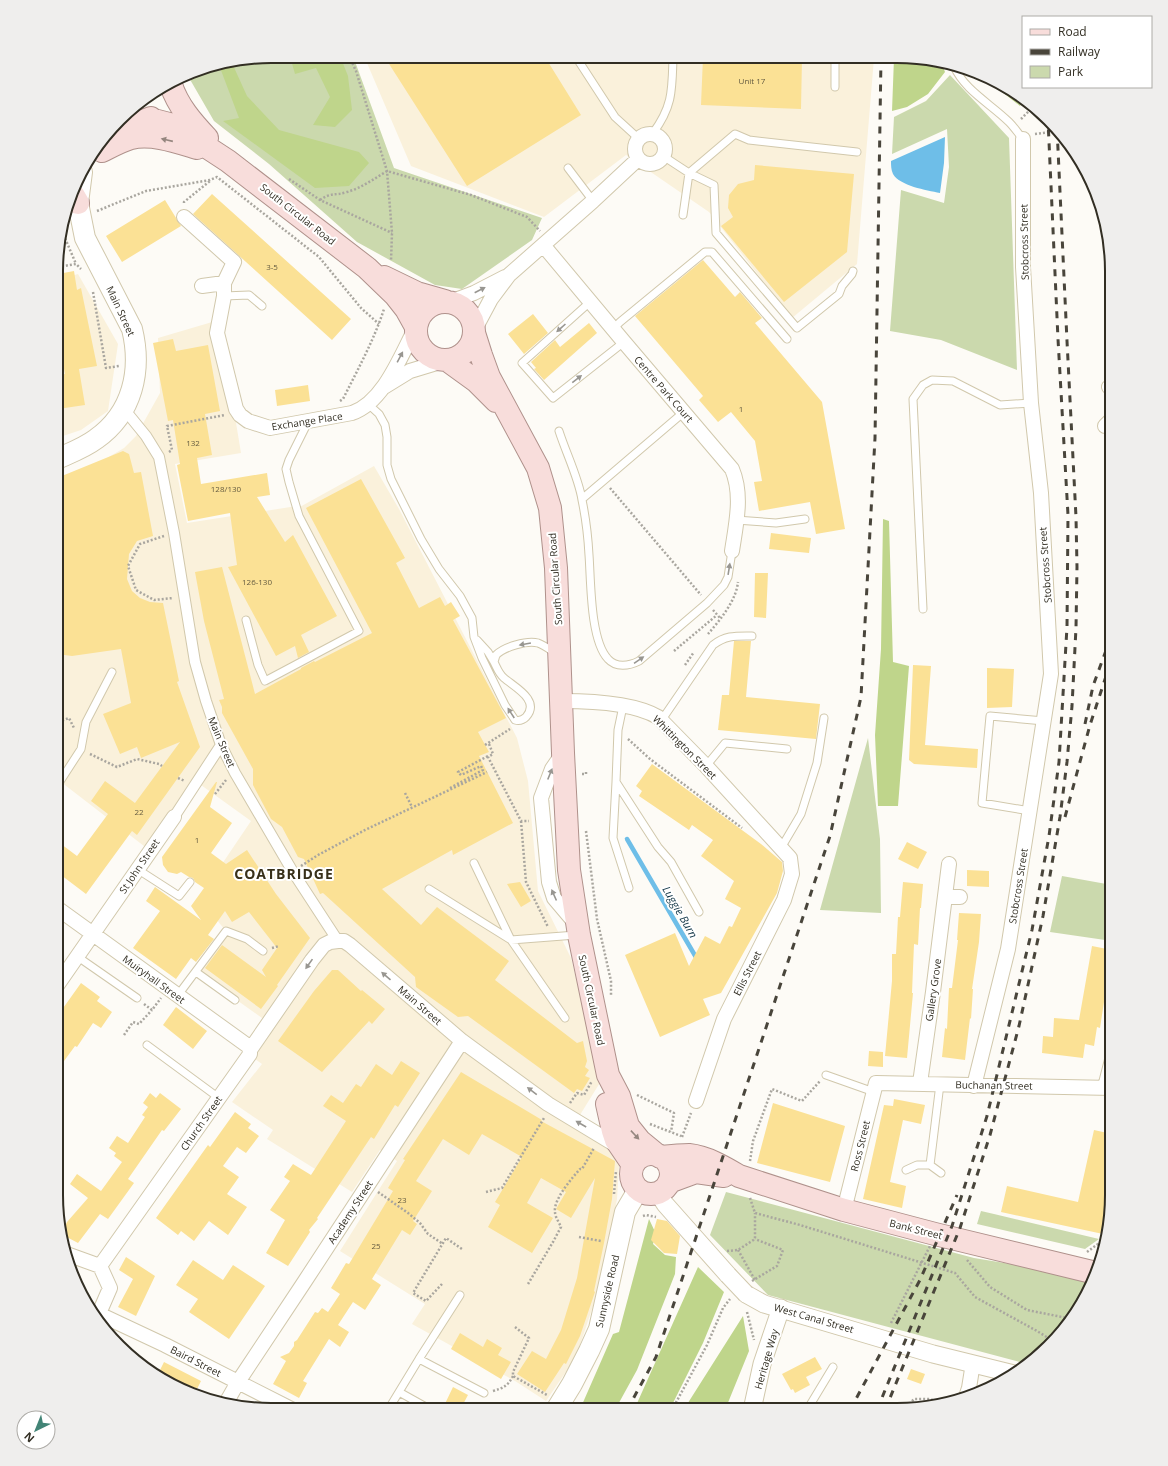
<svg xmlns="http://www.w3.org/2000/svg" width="1168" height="1466" font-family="'Open Sans',sans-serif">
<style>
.commercial{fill:#faf1db}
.green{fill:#cbd9ad}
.forest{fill:#bfd58b}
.water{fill:#6ebee8}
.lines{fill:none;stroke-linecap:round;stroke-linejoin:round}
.stream{stroke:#6ebee8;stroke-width:4.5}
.building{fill:#fbe195}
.service-casing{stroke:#d1c8ac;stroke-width:9}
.pedestrian-casing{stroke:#d1c8ac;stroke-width:12}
.minor-casing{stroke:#d1c8ac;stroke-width:16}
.tertiary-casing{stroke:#d1c8ac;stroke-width:19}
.secondary-casing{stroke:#d1c8ac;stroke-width:22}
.primary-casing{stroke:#af918b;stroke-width:24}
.path{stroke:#a9a69f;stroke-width:2.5;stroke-dasharray:2 2;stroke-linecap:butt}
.service{stroke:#fff;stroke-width:7}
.pedestrian{stroke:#fff;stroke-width:10}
.minor{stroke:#fff;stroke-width:14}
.tertiary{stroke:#fff;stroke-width:17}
.secondary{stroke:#fff;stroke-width:20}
.primary{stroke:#f8dddb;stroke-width:22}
.rail{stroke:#49453b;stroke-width:3;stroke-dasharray:7 7;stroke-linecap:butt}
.tertiary-bridge-casing{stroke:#d1c8ac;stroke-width:19;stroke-linecap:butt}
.path-bridge{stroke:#a9a69f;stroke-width:2.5;stroke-dasharray:2 2;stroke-linecap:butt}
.tertiary-bridge{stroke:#fff;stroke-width:17}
.oneway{fill:#95867f}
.oneway2{fill:#989691}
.labels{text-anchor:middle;stroke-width:4;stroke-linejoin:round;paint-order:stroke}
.number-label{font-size:8px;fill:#645b40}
.street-label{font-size:10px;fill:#322e23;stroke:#fff}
.water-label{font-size:11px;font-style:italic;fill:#0d3243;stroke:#fff}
.district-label{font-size:14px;font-weight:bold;letter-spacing:1px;fill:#383019;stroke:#fff}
.rim{fill:none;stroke:#322e23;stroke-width:2}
</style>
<rect width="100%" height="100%" fill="#fdfbf6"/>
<!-- commercial -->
<path class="commercial" d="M364 56 874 58 857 264 792 318 709 212 626 155 544 217 411 166Z
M78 274 118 344 108 411 81 430 57 438 58 280Z
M219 320 241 453 175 464 187 523 297 506 298 508 374 466 399 509 517 738 528 781 538 891 571 958 601 1081 575 1123 620 1150 617 1199 605 1270 576 1357 546 1401 515 1381 412 1324 425 1304 340 1251 397 1161 380 1150 352 1192 267 1139 273 1130 232 1102 262 1064 248 1054 269 1023 196 971 225 930 199 898 251 821 201 785 153 853 61 782 57 788V479L102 461 124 448 136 436 160 393 158 338Z"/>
<!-- green -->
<path class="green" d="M271 56H353L394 168 542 218 532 240 462 289 435 285 357 242 269 164 214 121 188 76 202 68Z
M950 75 1009 138 1017 370 941 340 890 331 901 190 944 203 949 167 947 129 892 154 894 117 926 101Z
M868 738 880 839 881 913 820 910Z
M1062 876 1112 885V941L1050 932Z
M726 1192 974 1258 1029 1267 1092 1281 1076 1314 1049 1347 1027 1364 768 1295 710 1235Z
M981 1211 994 1214 1099 1239 1085 1249 977 1224Z"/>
<!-- forest -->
<path class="forest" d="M291 56H340L348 76 352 110 335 127 313 125 330 97 316 68 295 74 291 60Z
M894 58H925L941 62 945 72 928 94 907 107 892 111Z
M232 63 247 96 279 130 359 152 369 163 349 186 315 188 223 121 239 118 219 65Z
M977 72 1016 92 1024 99 1020 106Z
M883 519 889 521 893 662 909 666 898 806H878L875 735 881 649Z
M649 1219 656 1234 653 1244 665 1255 676 1257 675 1274 637 1370 615 1410H579L581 1407 613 1334 619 1332Z
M698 1267 724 1292 703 1343 673 1403 686 1406 743 1316 749 1351 725 1410H634Z"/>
<!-- water -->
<path class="water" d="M945 137 944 163 940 193C926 190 900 186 893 174 891 170 891 165 891 161Z"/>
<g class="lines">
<!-- stream -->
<path class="stream" d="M627 839 697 959"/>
</g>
<!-- building -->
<path class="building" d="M384 56 545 57 581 115 467 186Z
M703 57 802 58 801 109 701 105Z
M755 165 854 174 847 252 784 302 721 226 733 217 728 208 729 195 738 184 754 180Z
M212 194 351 319 332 340 193 214Z
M165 200 181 226 122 262 106 236Z
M703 260 735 297 740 292 762 318 755 323 822 402 845 529 816 534 810 502 759 511 754 482 762 481 755 441 731 412 718 422 699 400 703 396 635 316Z
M74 271 77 290 81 288 97 366 79 369 85 405 58 409V375L65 374 58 336V274Z
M533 314 548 333 524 354 508 334Z
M589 323 597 333 544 380 534 369 536 368 531 362 555 340 560 347Z
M173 339 176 351 208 345 220 411 205 414 212 455 197 458 201 484 267 473 270 495 257 497 285 542 293 535 337 616 301 635 309 652 298 658 295 646 276 656 228 567 237 565 230 513 188 521 177 465 180 464 173 420 168 421 153 343Z
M308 385 310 401 277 406 275 390Z
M123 451 129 454 134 473 141 472 153 536 137 541 129 554 127 579 132 591 140 598 150 602 163 603 179 681 177 682 200 747 137 835 132 831 86 894 57 872V841L77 856 108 814 91 801 105 781 135 803 180 742 141 758 137 747 120 754 103 714 131 703 121 649 72 656 57 654V478Z
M361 479 405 558 396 563 419 608 440 597 445 606 451 602 460 616 453 620 506 718 478 732 489 752 479 756 513 823 453 855 452 850 382 889 421 925 437 907 509 961 495 980 577 1043 583 1041 587 1061 585 1067 589 1070 585 1076 590 1078 582 1091 577 1089 574 1093 468 1016 458 1017 416 987 415 977 323 893 320 894 304 859 298 857 282 827 271 819 253 785V769L222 713V707L219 700 224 699 204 621 195 572 222 567 255 694 301 669V668L314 661 315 662 372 633 306 508Z
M771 533 811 538 809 553 769 549Z
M755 573H768L766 618 754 617Z
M734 641H751L746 697 820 704 816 739 718 730 722 695H729Z
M913 665 931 666 925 745 978 749 977 768 914 764 909 760Z
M987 668 1014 669 1012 707 987 708Z
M652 764 761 844 782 862 783 871 777 893 721 993 703 999 710 1015 660 1037 625 955 675 933 689 966 705 936 720 944 729 926 732 927 741 908 725 899 734 881 701 856 713 840 692 825 689 830 639 796 642 791 636 786Z
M216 782H217L210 807 232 823 211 853 226 864 247 850 276 894 310 938 277 985 278 986 261 1009 205 968 222 945 266 977 262 970 277 948 249 912 232 922 225 911 208 935 214 939 196 962 191 958 176 979 133 948 160 911 146 901 155 887 201 920 191 906 204 888 195 882 193 878 189 877 181 872 177 874 168 872 163 865 162 857Z
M907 842 927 852 918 869 898 859Z
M967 870 989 871V887L967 886Z
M520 882 531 901 521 907 507 884Z
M903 882 923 884 921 908H920L918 945 914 944 912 993H913L907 1058 885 1056 892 981V954H896L898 917H900Z
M959 913 981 914 979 942 972 989H973L971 1019 970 1018 965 1060 942 1057 945 1028 947 1029 949 988H952L958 940H957Z
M1092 946 1112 950 1100 1028 1097 1027 1094 1046 1085 1044 1083 1058 1042 1053 1043 1036 1053 1037 1054 1018 1079 1020Z
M332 970H338L361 991 362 990 385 1009 372 1024 369 1021 322 1072 278 1041 314 991Z
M81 983 100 997 97 1001 112 1012 101 1028 93 1023 77 1047 75 1046 56 1072V1018Z
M176 1007 207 1031 193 1049 163 1025Z
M869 1051 883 1052V1067L868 1066Z
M401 1061 420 1073 398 1107 395 1105 374 1139 371 1137 317 1218 318 1219 309 1230 310 1232 288 1266 266 1253 285 1220 270 1210 290 1181 284 1177 293 1164 311 1175 346 1121 323 1106 331 1095 343 1103 356 1084 361 1087 376 1064 392 1075Z
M461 1072 542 1120 541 1121 615 1161 612 1199 604 1243 594 1291 595 1292 580 1336 566 1364 564 1363 545 1392 517 1374 532 1351 546 1359 561 1330 577 1278 595 1178 571 1218 556 1209 566 1192 541 1178 527 1203 553 1218 532 1253 488 1227 500 1205 495 1202 522 1157 482 1134 469 1155 443 1139 416 1181 432 1191 413 1221 417 1224 410 1235 402 1230 372 1279 381 1285 365 1310 353 1302 338 1325 349 1332 340 1347 329 1339 303 1381 307 1383 299 1398 273 1384 286 1361 280 1357 289 1353 294 1346V1342L297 1340 315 1312 318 1313 322 1308 328 1312 340 1294 331 1288 346 1263 349 1264 393 1191 388 1188 405 1160 403 1159Z
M150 1093 156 1098 160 1093 181 1109 164 1131 162 1130 128 1179 134 1183 108 1219 100 1214 78 1243 61 1234 67 1222 88 1198 70 1184 77 1174 101 1191 122 1162 114 1156 116 1153 109 1148 117 1136 128 1143 145 1117 142 1115 148 1107 143 1103Z
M894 1099 925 1105 921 1124 903 1120 890 1182 906 1186 902 1208 863 1199 884 1105 893 1106Z
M773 1103 845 1126 830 1182 757 1163Z
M235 1112 251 1124 248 1128 259 1136 246 1153 237 1147 223 1166 239 1177 227 1194 247 1207 228 1235 209 1221 194 1241 181 1231 178 1235 156 1218 208 1145 210 1147Z
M1094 1130 1112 1134V1193L1103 1234 1001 1212 1007 1186 1078 1202Z
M657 1219 667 1221 680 1236 677 1254 664 1253 651 1240Z
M126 1257 155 1276 136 1316 118 1307 133 1279 119 1270Z
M193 1260 223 1280 233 1265 265 1286 229 1339 189 1312 198 1299 176 1285Z
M460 1333 483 1347 487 1339 502 1348 498 1355 511 1362 501 1379 451 1349Z
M815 1357 822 1369 806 1377 810 1385 795 1393 793 1389 791 1390 782 1374Z
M164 1362 201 1381 194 1395 157 1376Z
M911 1369 925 1374 921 1384 907 1379Z
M453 1387 468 1395 460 1410H442Z"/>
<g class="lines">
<defs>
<path id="service" d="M576 57 615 117 638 138
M954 66C964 90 991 104 1009 122 1014 127 1018 133 1023 139
M835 87V58
M653 133C673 106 672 90 673 57
M663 156 689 173 714 185 716 233 797 328 839 294 842 286 852 274 853 271
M568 168 593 201
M683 215 689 173 735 134 749 140 857 152
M224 296 249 295 262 306
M590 302 522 363 553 398 624 342
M613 329 620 322 705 252H712L787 339
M368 404 379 414 385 425 387 437V465L391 479 421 539 439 569 460 596 472 618 474 637 482 658 505 705 515 720C519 721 523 720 526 717 541 700 514 687 504 678 499 674 497 668 494 662L496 655C504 647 527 640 538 643 544 645 549 649 555 653
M559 431C566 453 579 479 582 500 586 519 588 537 589 555 591 581 590 640 608 659 616 668 629 666 639 661L707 603 724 585 728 577 732 551
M582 499 684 412
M736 520 776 523 805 519
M923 609 913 399 923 385 932 380 953 381 1000 405 1031 403
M246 620 258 665 265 681 359 631 299 516 289 482 286 469 289 460 308 422
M477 640 488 652 494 662
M623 706 618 730 616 782 658 847 671 862 699 912
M661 721 713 645C726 635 736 636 752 636
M706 766 725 743 787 749
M616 782 613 838 629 888
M57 786 81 749 86 722 112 672
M1030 811 982 803 990 716 1044 721
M781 848 801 814 817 763 824 718
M474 863 511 940 565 1018
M137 869 179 896 190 882
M429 889 511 940 576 935
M78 957 137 998
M196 972 235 1000
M178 995 226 931 247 939 263 951
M147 1045 219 1098
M826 1075 874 1092
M940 1084 930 1165 941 1173
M906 1170 917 1165H930
M419 1359 484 1393
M399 1392 426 1407 425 1410
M388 1410 419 1359 460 1295
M807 1410 833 1367"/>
<path id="pedestrian" d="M124 409 146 436 159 457 174 533 195 662 206 701 221 745 235 773 293 872 338 941
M174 817 221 745"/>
<path id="minor" d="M635 149a15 15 0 1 1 30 0a15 15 0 1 1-30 0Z
M184 217 234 262 224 283
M543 245 624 342 732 469C743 495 736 524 732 551
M202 286 224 283V296L217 333 236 409 240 415 248 421 270 428 352 413C384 402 401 355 416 327
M450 302 474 293 505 277
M475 329 491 299 509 275 593 201 638 159
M384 387 410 371 443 361
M1109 387 1112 389
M1105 426 1112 419
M562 701C589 701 634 703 658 717L706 766 790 858 792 874 784 900 724 1019 696 1101
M563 753 552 769 541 798 549 882 554 898 576 924
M946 897H960
M57 908 248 1046 250 1050
M56 987 174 817
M920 1083 933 992 949 864
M974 1086 1008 949 1051 674 1041 493 1031 403 1023 267V139
M1105 1087 1112 1060
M844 1210 876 1083 1112 1088
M64 1253 100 1266
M99 1314 165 1345 293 1410
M97 1318 110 1288 100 1266 250 1054V1050L312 960 324 945 330 942 338 941H344L350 945 462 1041 548 1104 619 1147
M966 1397 969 1388 973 1363
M226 1403 238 1382 305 1281 462 1041"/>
<path id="tertiary" d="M658 1193 665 1204 728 1275
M746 1294 764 1304 933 1354 1014 1374
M752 1410 762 1364 781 1308"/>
<path id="secondary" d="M57 459C70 453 84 448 96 439 133 413 142 370 132 329L85 238 78 203 82 172
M556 1410 572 1384 589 1351 599 1329 625 1212 638 1190"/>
<path id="primary" d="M171 85C178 106 192 122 207 138
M150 119 173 125 228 161 367 268 395 295 406 309 416 327
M118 123 133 125 151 118
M102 151C112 146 121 141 131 138 152 133 177 142 197 148
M74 196 78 203
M384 277 417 293 445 301
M416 331a29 29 0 1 1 58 0a29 29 0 1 1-58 0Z
M474 333 481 355 489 377 538 468 550 508 556 568 563 753 569 870 579 935 608 1075 619 1096 628 1126 640 1141 657 1155
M447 360 476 381 496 401
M607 1104 613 1131 616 1140 633 1165
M631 1174a20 20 0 1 1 40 0a20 20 0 1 1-40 0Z
M660 1157C670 1156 680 1155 689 1155 707 1157 724 1167 739 1176L844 1210 935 1234 1096 1273
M669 1182 696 1172 724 1176"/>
</defs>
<!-- service casing -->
<use href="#service" class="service-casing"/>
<!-- pedestrian casing -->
<use href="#pedestrian" class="pedestrian-casing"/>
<!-- minor casing -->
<use href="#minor" class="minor-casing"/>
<!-- tertiary casing -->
<use href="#tertiary" class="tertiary-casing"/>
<!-- secondary casing -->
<use href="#secondary" class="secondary-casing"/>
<!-- primary casing -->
<use href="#primary" class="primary-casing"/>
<!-- path -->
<path class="path" d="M349 56 356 71 387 171 392 233 391 261
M1021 119 1033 107
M1035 134 1060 131
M289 179 320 200 392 233
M320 200C331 192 335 196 347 192 361 188 374 179 387 171L471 195 527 217 540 231
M184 203V202L210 181
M97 211 146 191 210 180 217 177 319 257 361 308 379 324
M62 231 76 264
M58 267 76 264 81 269
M93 292 106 368 119 366
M340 401 343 399C358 369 374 340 384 309
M169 452 172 450 167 426 225 415
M610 488 701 595
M164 536 140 544 128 566 136 590 154 600 173 598
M713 610 721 619
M708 634C720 620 736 601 738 582
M674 651 717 615
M685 665 694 652
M57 711 61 721 69 718 74 728
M628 739 650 759 742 828
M489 744 493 754 488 757 521 821H529
M485 745 510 729
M90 754 117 767 137 759 159 764 162 766
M582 774H586V770
M178 778 185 781
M450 788 483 770 481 766 461 775 458 772 488 756
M405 793 412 807
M215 794 226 780
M521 821 526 882 548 927
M586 831 597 919 611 981V996
M301 866 318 855 365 830 487 772
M272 948 279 946
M144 1004 152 1010 161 998
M124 1035 133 1022 139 1024 152 1010
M637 1095 674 1113 671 1132
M570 1103 577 1093 584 1095 592 1081
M650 1124 681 1136
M682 1137 691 1113
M750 1161 753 1141 772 1089 802 1101 820 1081
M378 1192 408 1213 420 1223 428 1234 443 1244
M486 1192 502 1188 544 1118
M614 1194 616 1171
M750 1198 755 1213 800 1225 955 1273 975 1297 1037 1331 1053 1341
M643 1216 646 1215 656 1217
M579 1237 601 1241
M738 1250 755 1280
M727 1251 738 1250 755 1239V1213
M1087 1252 1106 1238
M967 1260 990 1287 1027 1310 1072 1319
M752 1281 777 1266 783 1250 755 1239
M442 1284 426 1301 413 1293 446 1238 462 1249
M528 1284 553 1242 561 1227C559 1222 555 1217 555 1212 553 1200 572 1178 580 1169H582L594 1148
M747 1312 754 1340
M515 1327 529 1338 513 1372V1376L547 1395
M493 1391C503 1388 508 1386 513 1376
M672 1410 707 1345 723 1308 730 1299
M904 1410 914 1399H930L944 1404"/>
<!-- service -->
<use href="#service" class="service"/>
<!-- pedestrian -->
<use href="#pedestrian" class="pedestrian"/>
<!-- minor -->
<use href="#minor" class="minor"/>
<!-- tertiary -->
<use href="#tertiary" class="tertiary"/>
<!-- secondary -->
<use href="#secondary" class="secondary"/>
<!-- primary -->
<use href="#primary" class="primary"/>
<!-- rail -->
<path class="rail" d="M1085 724 1093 686 1112 634
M1065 817 1090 725 1112 658
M627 1410 656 1357 830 836 861 697 875 438 881 58
M850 1410 920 1280 957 1195
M877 1410 952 1226 987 1116 1032 930 1049 836 1059 762 1067 627 1068 515 1058 339 1048 120
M885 1410 960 1228 990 1135 1019 1026 1043 916 1060 817 1067 762 1072 706 1076 628 1077 567 1076 517 1067 341 1057 128"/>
<defs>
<path id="tertiary-bridge" d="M728 1275 746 1294"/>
</defs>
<!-- tertiary-bridge casing -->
<use href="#tertiary-bridge" class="tertiary-bridge-casing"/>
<!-- path-bridge -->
<path class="path-bridge" d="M891 1323 930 1246"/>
<!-- tertiary-bridge -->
<use href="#tertiary-bridge" class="tertiary-bridge"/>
</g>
<!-- one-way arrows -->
<defs><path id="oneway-solid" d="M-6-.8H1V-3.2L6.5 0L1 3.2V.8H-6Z"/></defs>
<g class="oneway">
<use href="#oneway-solid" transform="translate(167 140) rotate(-167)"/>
<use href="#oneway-solid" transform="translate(635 1135) rotate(47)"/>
</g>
<g class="oneway2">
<use href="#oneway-solid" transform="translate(480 290) rotate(-27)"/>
<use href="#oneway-solid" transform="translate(561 328) rotate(138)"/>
<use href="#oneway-solid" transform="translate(400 357) rotate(-62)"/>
<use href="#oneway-solid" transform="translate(577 379) rotate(-38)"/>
<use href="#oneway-solid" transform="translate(729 569) rotate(-81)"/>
<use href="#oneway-solid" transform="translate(525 644) rotate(170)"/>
<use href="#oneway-solid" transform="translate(639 660) rotate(-34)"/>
<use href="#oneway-solid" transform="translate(511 713) rotate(-123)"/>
<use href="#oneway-solid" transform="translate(550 774) rotate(-68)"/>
<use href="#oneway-solid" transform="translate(554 895) rotate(-114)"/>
<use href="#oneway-solid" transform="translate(309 964) rotate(125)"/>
<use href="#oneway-solid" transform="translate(386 976) rotate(-139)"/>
<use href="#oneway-solid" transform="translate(532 1091) rotate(-143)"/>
<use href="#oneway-solid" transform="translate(581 1124) rotate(-150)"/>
</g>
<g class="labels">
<!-- number labels -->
<g class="number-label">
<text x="752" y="84">Unit 17</text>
<text x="272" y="270">3-5</text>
<text x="741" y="412">1</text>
<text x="193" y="446">132</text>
<text x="226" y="492">128/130</text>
<text x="257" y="585">126-130</text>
<text x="139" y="815">22</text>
<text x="197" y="843">1</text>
<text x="402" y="1203">23</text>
<text x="376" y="1249">25</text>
</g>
<!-- street labels -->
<g class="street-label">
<text transform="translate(298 214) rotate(38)" y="4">South Circular Road</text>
<text transform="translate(1024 242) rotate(-91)" y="4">Stobcross Street</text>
<text transform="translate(121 311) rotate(65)" y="4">Main Street</text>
<text transform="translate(664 389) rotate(49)" y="4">Centre Park Court</text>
<text transform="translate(307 421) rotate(-9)" y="4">Exchange Place</text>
<text transform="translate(1045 565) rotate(-94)" y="4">Stobcross Street</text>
<text transform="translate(555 579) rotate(-94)" y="4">South Circular Road</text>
<text transform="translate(222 742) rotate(67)" y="4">Main Street</text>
<text transform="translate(685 747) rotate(45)" y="4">Whittington Street</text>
<text transform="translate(139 866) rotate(-56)" y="4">St John Street</text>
<text transform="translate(1018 886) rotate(-81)" y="4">Stobcross Street</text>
<text transform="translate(747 973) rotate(-63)" y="4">Ellis Street</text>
<text transform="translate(154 979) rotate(36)" y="4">Muiryhall Street</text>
<text transform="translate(933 990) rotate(-82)" y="4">Gallery Grove</text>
<text transform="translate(592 1000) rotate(78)" y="4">South Circular Road</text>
<text transform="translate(420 1005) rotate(41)" y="4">Main Street</text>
<text transform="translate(994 1085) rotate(1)" y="4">Buchanan Street</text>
<text transform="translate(201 1123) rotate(-55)" y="4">Church Street</text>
<text transform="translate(860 1146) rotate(-76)" y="4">Ross Street</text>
<text transform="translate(350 1212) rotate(-57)" y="4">Academy Street</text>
<text transform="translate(916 1229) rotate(14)" y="4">Bank Street</text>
<text transform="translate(607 1291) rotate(-77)" y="4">Sunnyside Road</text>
<text transform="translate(814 1318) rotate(16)" y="4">West Canal Street</text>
<text transform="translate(766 1359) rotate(-74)" y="4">Heritage Way</text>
<text transform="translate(196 1361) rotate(27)" y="4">Baird Street</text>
</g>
<!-- water labels -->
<g class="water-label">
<text transform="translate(680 912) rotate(60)" y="4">Luggie Burn</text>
</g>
<!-- district labels -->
<g class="district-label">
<text x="284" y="879">COATBRIDGE</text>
</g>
</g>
<!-- crop -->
<path d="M0 0H1168V1466H0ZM271 63H897A208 208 0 0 1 1105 271V1195A208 208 0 0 1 897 1403H271A208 208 0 0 1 63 1195V271A208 208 0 0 1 271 63Z" fill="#efeeed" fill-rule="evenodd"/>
<path class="rim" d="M271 63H897A208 208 0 0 1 1105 271V1195A208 208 0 0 1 897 1403H271A208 208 0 0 1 63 1195V271A208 208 0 0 1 271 63Z"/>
<!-- legend -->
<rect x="1022" y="16" width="130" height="72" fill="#ffffff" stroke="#adaba7"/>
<rect x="1030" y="29" width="20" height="6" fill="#f8dddb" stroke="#adaba7"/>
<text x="1058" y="36" font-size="12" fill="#322e23">Road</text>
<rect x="1030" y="49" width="20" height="6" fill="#49453b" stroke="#adaba7"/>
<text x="1058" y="56" font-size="12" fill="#322e23">Railway</text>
<rect x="1030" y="66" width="20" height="12" fill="#cbd9ad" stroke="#adaba7"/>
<text x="1058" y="76" font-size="12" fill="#322e23">Park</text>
<!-- north arrow -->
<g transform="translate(36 1430) rotate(223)"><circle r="19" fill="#ffffff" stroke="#adaba7"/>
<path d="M0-3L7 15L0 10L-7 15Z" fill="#428476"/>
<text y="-6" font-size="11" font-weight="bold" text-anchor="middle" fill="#322e23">N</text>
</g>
</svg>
